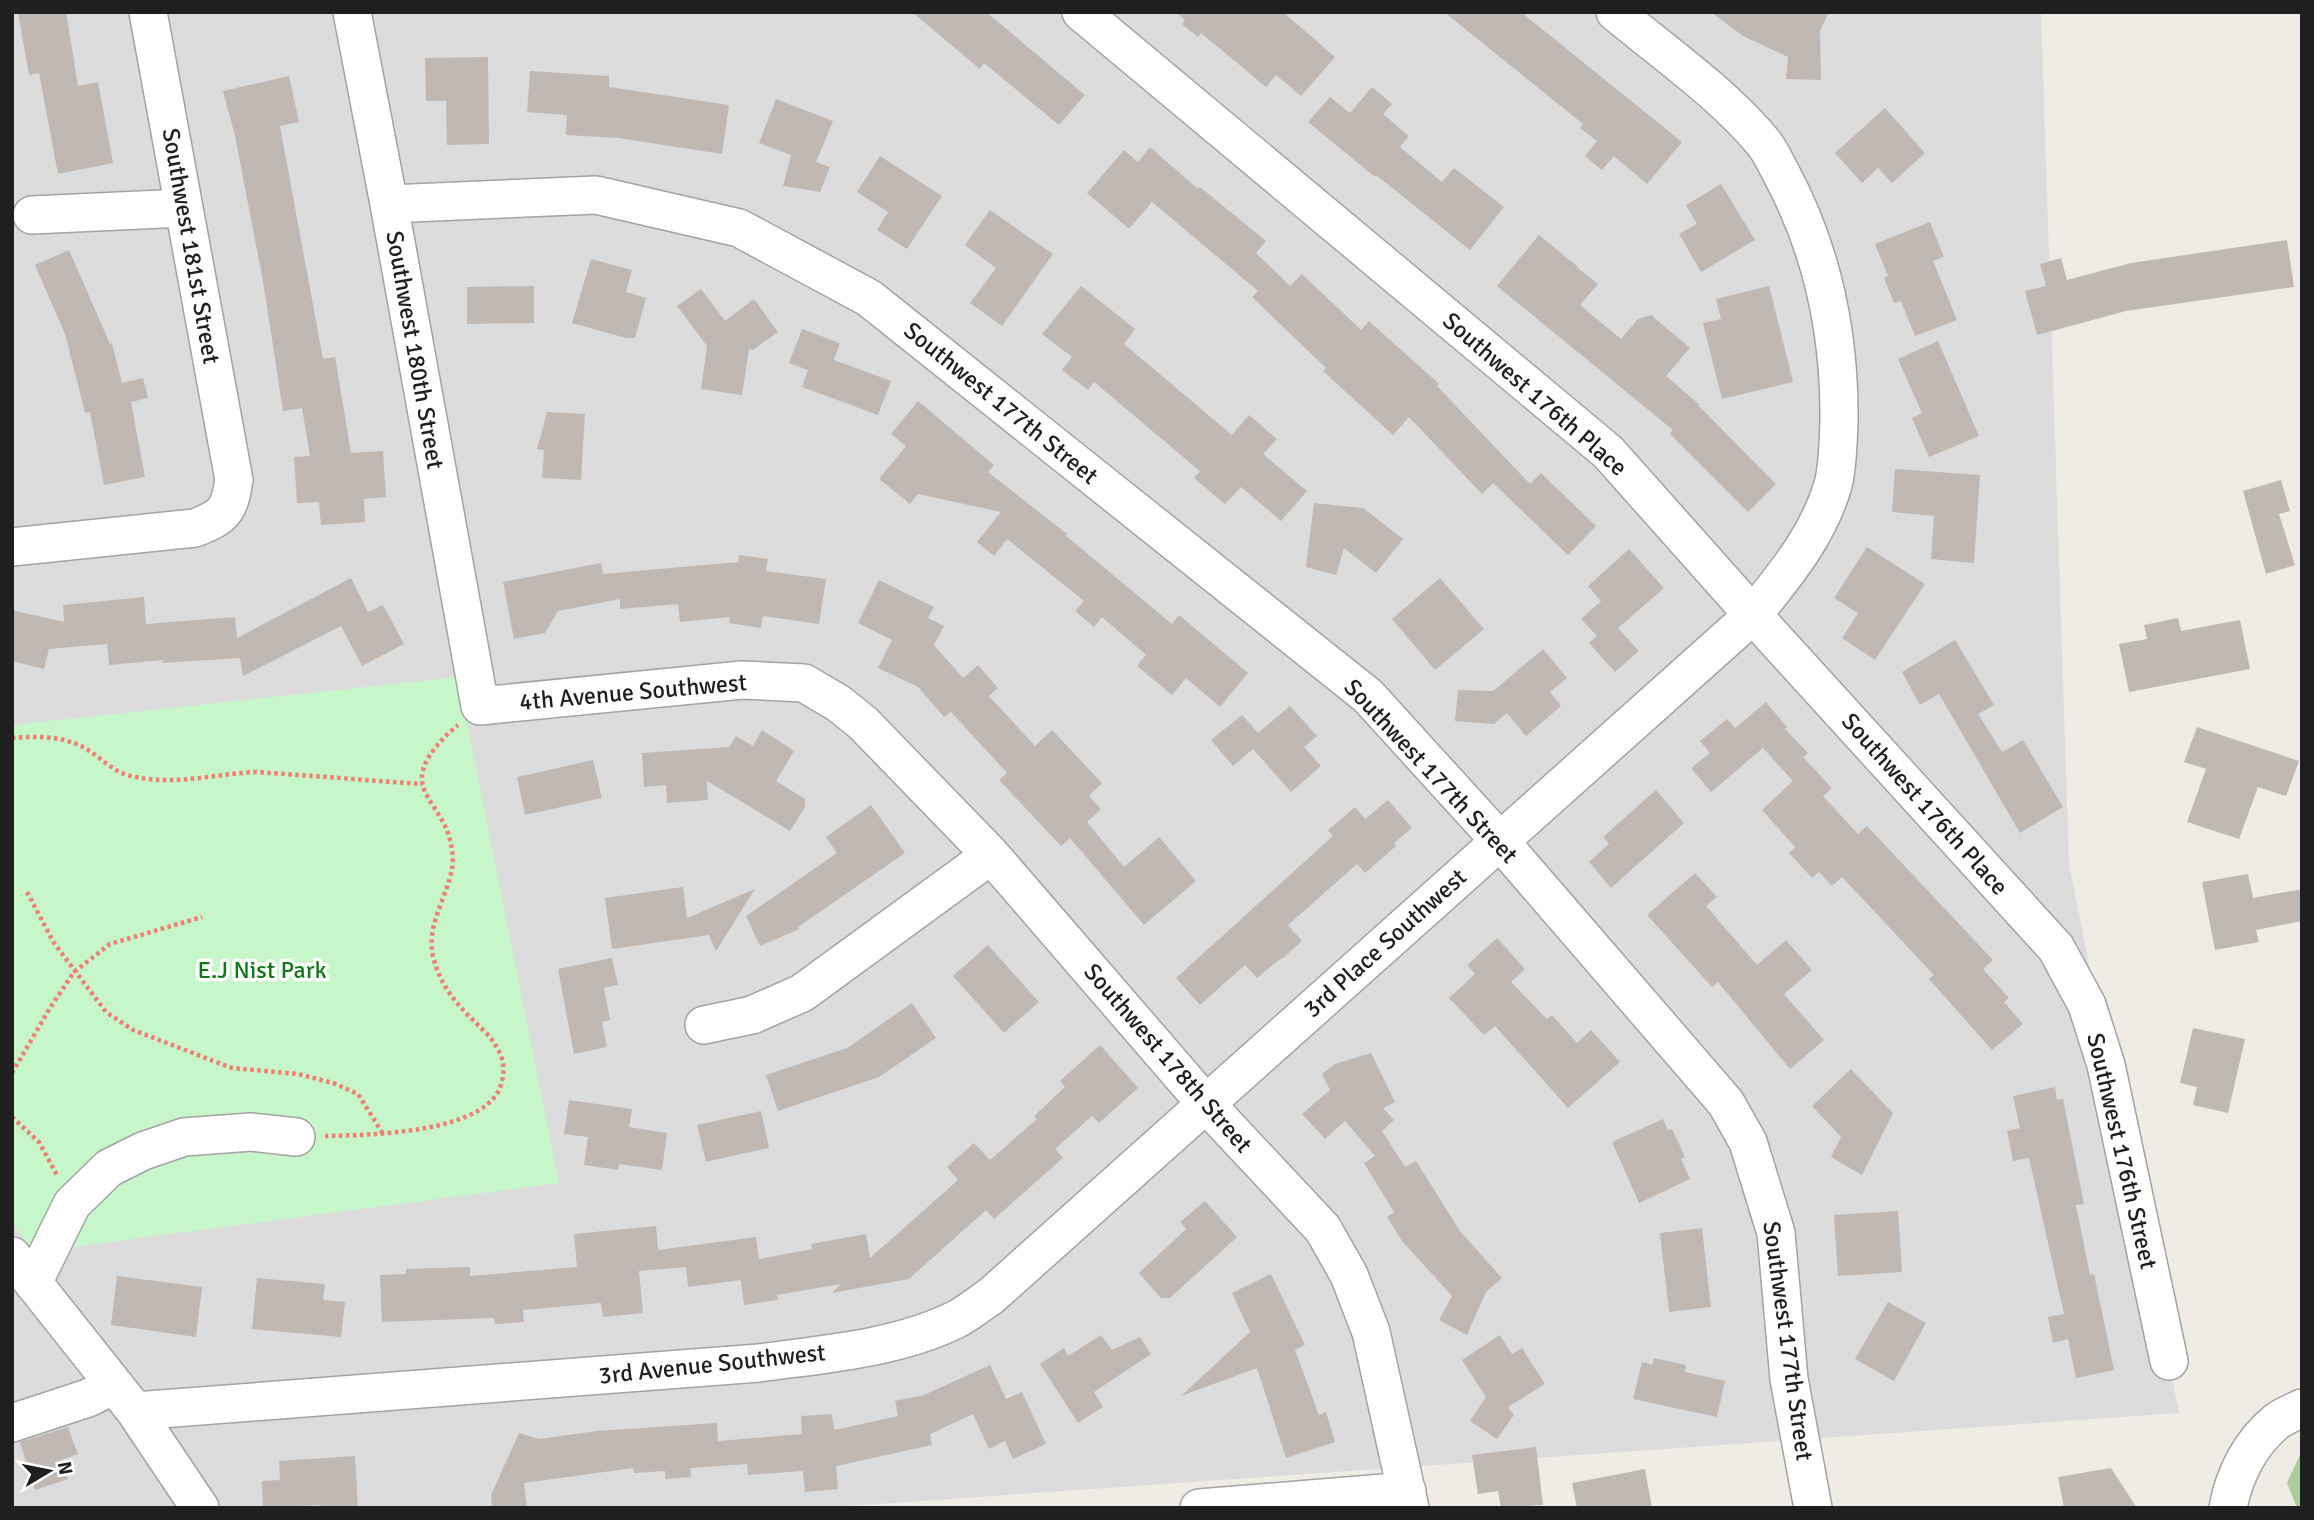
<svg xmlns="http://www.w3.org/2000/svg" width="2314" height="1520" font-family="Signika,sans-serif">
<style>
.residential{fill:#dddcdc}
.forest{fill:#adcc9d}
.park{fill:#c6f6c9}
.building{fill:#c0b8b3}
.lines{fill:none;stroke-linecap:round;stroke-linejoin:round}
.minor-casing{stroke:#a3a3a3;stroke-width:40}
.path{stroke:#f17e75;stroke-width:4.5;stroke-dasharray:3.5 3.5;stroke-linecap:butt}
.minor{stroke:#fff;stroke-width:37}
.labels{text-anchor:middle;stroke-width:7;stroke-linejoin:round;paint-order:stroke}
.street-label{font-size:24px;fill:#1f1f1f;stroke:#fff}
.park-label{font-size:24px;fill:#127817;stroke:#fff}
</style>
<rect width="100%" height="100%" fill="#efece6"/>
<!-- residential -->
<path class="residential" d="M12 12H2041L2069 864 2179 1413 821 1508H12V1222L34 1252 12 725Z"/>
<!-- forest -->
<path class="forest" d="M2302 1450V1508H2297L2287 1483Z"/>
<!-- park -->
<path class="park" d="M458 677 559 1183 34 1252 12 1222V725Z"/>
<!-- building -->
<path class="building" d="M18 12H66L78 86 98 82 113 163 58 174 39 73 29 75Z
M912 12H986L1085 95 1059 125 984 63 980 69Z
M1176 12H1283L1335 57 1301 96 1276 75 1266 87 1201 33 1198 37 1182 24 1185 20Z
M1444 12H1521L1682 142 1647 184 1614 156 1602 170 1585 156 1597 141 1580 128 1583 124Z
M1711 12H1829L1820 31 1821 80 1786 79 1788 57 1743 36Z
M488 57 489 144 447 145 446 101H426L425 58Z
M530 71 609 76V87L729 105 722 154 618 138 566 135 567 115 527 112Z
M289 76 299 122 280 126 323 359 335 357 351 453 383 451 386 497 364 499 365 522 321 525 319 502 297 503 294 457 310 456 302 408 283 411 263 281 235 136 223 91Z
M1372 87 1392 104 1383 114 1409 136 1400 147 1442 182 1454 168 1504 207 1470 250 1376 175 1375 177 1308 122 1330 97 1350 113Z
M776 99 833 121 816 162 830 167 820 192 783 186 791 155 759 143Z
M1885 108 1925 153 1892 183 1878 168 1862 183 1835 153Z
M1150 147 1198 189 1200 187 1266 241 1256 253 1290 286 1302 274 1361 330 1369 321 1439 384 1437 386 1530 484 1541 473 1596 526 1568 555 1493 483 1482 494 1409 417 1393 435 1323 371 1326 368 1252 297 1258 291 1152 202 1129 229 1087 193 1124 150 1138 162Z
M880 156 942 196 907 249 877 230 888 212 857 192Z
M1721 184 1755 240 1701 272 1679 234 1697 224 1686 205Z
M990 210 1053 254 1002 326 970 303 996 268 965 245Z
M1930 222 1944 257 1933 261 1957 320 1915 336 1901 301 1894 303 1884 278 1888 276 1875 244Z
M1539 235 1578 267 1576 269 1578 268 1598 284 1580 305 1621 339 1638 319 1651 315 1690 348 1666 376 1700 405H1698L1776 484 1748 512 1670 434 1673 430 1497 286Z
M2287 240 2294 287 2126 311 2037 335 2025 291 2046 286 2040 264 2061 258 2067 280 2131 263Z
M69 250 110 344 112 343 122 383 143 378 148 398 131 402 145 477 104 485 90 412 85 413 65 334 35 265Z
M591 259 632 270 626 292 646 298 635 338H626L572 323Z
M534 286V323L467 324V287Z
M1081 286 1135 329 1124 344 1232 435 1249 415 1277 439 1263 454 1307 491 1281 521 1241 487 1225 504 1194 478 1200 471 1094 382 1088 390 1062 370 1072 357 1042 334Z
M1769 286 1793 382 1722 399 1703 323 1721 319 1716 299Z
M701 289 725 321 754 299 778 332 753 350 749 349 742 395 701 389 707 346 677 306Z
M802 329 840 343 834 360 891 381 878 415 802 387 808 370 789 363Z
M1938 341 1979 436 1929 457 1912 418 1922 413 1898 359Z
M918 401 994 465 988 472 1067 534 1066 536 1172 624 1179 615 1248 673 1220 707 1186 678 1172 695 1137 666 1146 655 1102 617 1094 627 1075 611 1084 601 1007 539 994 556 977 542 1001 512 918 494 910 504 879 479 906 446 891 434Z
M547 412 585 414 581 480 542 478 544 450 537 449Z
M1895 469 1980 475 1974 563 1931 559 1934 516 1892 512Z
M2281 480 2290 511 2279 514 2295 565 2266 574 2243 491Z
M1314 503 1363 508 1403 539 1376 573 1344 548 1336 575 1306 567Z
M1867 547 1925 584 1875 660 1842 638 1858 613 1834 598Z
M1629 549 1664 588 1618 628 1639 651 1615 672 1589 643 1597 636 1581 619 1601 601 1588 586Z
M739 555 768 559 766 571 826 579 819 624 763 616 761 628 729 623 730 617 680 622 678 604 620 609V599L558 611 545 633 514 639 503 582 601 563 603 574 738 562Z
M351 578 368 612 383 605 404 644 362 666 341 626 243 676 240 658 163 663V660L109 665 107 644 49 649 44 669 12 661V610L64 622 63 605 144 597 146 624 235 617 237 638Z
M1440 578 1484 629 1435 670 1392 619Z
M879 580 934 607 928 618 944 626 934 645 963 678 978 665 998 688 989 696 1035 746 1052 730 1102 783 1089 796 1101 809 1087 822 1124 867 1159 837 1196 881 1144 925 1070 838 1061 846 999 780 1007 773 951 712 944 717 918 687 878 668 892 640 858 623Z
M2178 618 2181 631 2240 620 2250 669 2129 692 2119 644 2147 639 2144 625Z
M1955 640 1994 705 1978 714 2002 752 2023 740 2063 807 2020 833 1939 694 1920 705 1902 672Z
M1543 649 1567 678 1550 692 1561 706 1526 736 1507 713 1494 724 1455 721 1458 690 1493 691Z
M1766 702 1787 727 1785 729 1808 753 1803 757 1832 788 1823 796 1858 834 1867 826 1993 960 1983 969 2009 998 2004 1002 2023 1024 1992 1050 1929 979 1934 975 1842 877 1832 886 1819 872 1812 878 1789 853 1795 847 1762 810 1793 781 1763 748 1711 792 1691 768 1710 753 1700 741 1727 719 1735 728Z
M1290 706 1317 736 1304 747 1321 766 1291 792 1253 749 1233 766 1211 740 1242 715 1258 733Z
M2197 727 2299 761 2286 796 2258 787 2239 839 2187 822 2206 769 2184 762Z
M762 730 794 751 776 781 805 799V807L790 831 707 781 708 800 667 803 666 785 644 787 642 753 729 747 736 736 753 746Z
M593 760 602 798 525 815 517 777Z
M1656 790 1684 823 1611 888 1589 862 1609 844 1603 837Z
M1388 800 1412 828 1394 843 1396 846 1365 873 1357 864 1288 925 1302 941 1282 959 1281 958 1257 978 1245 965 1200 1005 1176 978 1333 836 1328 830 1355 807 1365 819Z
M871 805 905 853 798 927 799 929 760 946 746 916 837 853 826 837Z
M1695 873 1717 897 1706 906 1757 965 1786 940 1812 970 1784 994 1824 1040 1790 1069 1718 982 1712 987 1647 915Z
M2248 874 2253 898 2302 889V921L2256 930 2259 942 2215 950 2202 882Z
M683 887 687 918 755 889 716 951 709 935 612 949 605 898Z
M1497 938 1525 969 1511 982 1547 1019 1552 1015 1577 1043 1591 1030 1620 1062 1568 1108 1495 1026 1484 1035 1449 998 1475 974 1467 965Z
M988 945 1039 1002 1004 1033 953 976Z
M612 958 618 985 604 988 610 1020 602 1022 607 1047 574 1054 558 969Z
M912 1003 936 1038 879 1077 778 1111 766 1075 847 1048Z
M2193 1028 2245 1039 2228 1113 2193 1105 2197 1087 2180 1083Z
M1100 1045 1138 1088 1099 1123 1092 1116 1055 1149 1063 1158 994 1219 986 1210 909 1279 832 1293 841 1284 777 1295 778 1300 744 1305 741 1280 688 1287 686 1267 639 1271 643 1313 603 1317 601 1303 523 1310 524 1322 495 1324 494 1318 382 1322 380 1275 406 1274V1269L470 1267V1276L577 1267 574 1234 656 1226 658 1250 756 1237 759 1259 812 1249 811 1244 866 1234 870 1258 958 1180 947 1167 974 1143 990 1160 1037 1119 1034 1116 1065 1087 1060 1081Z
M1371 1053 1395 1102 1383 1108 1394 1120 1382 1131 1405 1167 1416 1161 1460 1231 1502 1278 1486 1292 1467 1335 1439 1320 1452 1296 1402 1241 1387 1217 1394 1212 1364 1163 1375 1156 1345 1121 1325 1139 1302 1114 1330 1090 1322 1074 1335 1064Z
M1851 1069 1893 1113 1862 1175 1831 1157 1841 1137 1812 1106Z
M2055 1087 2057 1100 2063 1099 2084 1204 2076 1205 2090 1275 2094 1274 2114 1370 2076 1378 2068 1339 2053 1343 2048 1317 2064 1314 2029 1158 2013 1161 2007 1131 2020 1128 2013 1096Z
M569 1100 632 1109 629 1127 667 1133 662 1170 619 1164 618 1170 584 1165 588 1137 564 1134Z
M761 1111 769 1148 706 1162 697 1125Z
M1663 1119 1668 1130 1672 1129 1685 1157 1681 1159 1690 1179 1639 1203 1612 1142Z
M1205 1201 1237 1237 1170 1298H1161L1139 1273 1186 1229 1180 1222Z
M1898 1211 1902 1272 1838 1276 1834 1215Z
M1702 1228 1711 1307 1669 1312 1660 1233Z
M1271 1274 1305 1345 1295 1350 1319 1415 1326 1412 1335 1442 1286 1458 1257 1368 1181 1396 1250 1332 1232 1293Z
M117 1276 202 1287 196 1337 111 1325Z
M257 1278 325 1284 323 1300 345 1302 341 1337 252 1329Z
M1888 1302 1926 1323 1894 1381 1855 1359Z
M1101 1335 1112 1350 1140 1337 1151 1354 1094 1392 1103 1407 1078 1423 1040 1364 1064 1348 1068 1356Z
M1500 1335 1512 1354 1522 1348 1545 1384 1508 1407 1514 1415 1497 1439 1470 1421 1486 1397 1462 1360Z
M1654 1358 1686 1365 1685 1372 1725 1381 1717 1417 1633 1399 1642 1362 1652 1365Z
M990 1365 1006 1399 1022 1392 1046 1444 1013 1459 1005 1441 989 1449 973 1414 930 1434 932 1445 836 1466 838 1489 805 1492 803 1471 748 1475 747 1464 690 1468 691 1477 665 1479V1471L634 1473 633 1468 524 1483 527 1508H492L491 1495 519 1433 539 1439 597 1431 717 1423 718 1441 802 1434 801 1416 832 1414 834 1430 898 1416 895 1401 924 1395Z
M68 1427 78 1454 61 1460 68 1479 35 1490 20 1442Z
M1536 1447 1543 1505 1501 1508 1498 1491 1478 1494 1472 1455Z
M355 1456 358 1508H321L320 1505 263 1508 262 1481 280 1480 279 1461Z
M2111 1468 2137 1508H2064L2058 1477Z
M1645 1469 1652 1508H1577L1572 1483Z"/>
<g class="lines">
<defs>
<path id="minor" d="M352 12 389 204 480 706 742 680 804 683 838 703 863 723 991 855 1206 1104 1323 1229 1349 1275 1371 1332 1410 1508
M1081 12 1608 452 1753 615 2056 948 2087 1005 2106 1065 2169 1361
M389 204 596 195 739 228 869 298 1368 696 1499 840 1726 1103 1748 1142 1776 1233 1789 1379 1813 1508
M32 215 184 208
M12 547 195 528C225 516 229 511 234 480L148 12
M704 1025 752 1015 802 993 991 855
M12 1256 135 1411 200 1508
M33 1283 72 1204 109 1168 143 1151 184 1137 251 1132 296 1137
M135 1411 759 1363C823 1354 895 1349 955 1320 967 1314 979 1304 991 1296L1753 615C1785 575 1818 536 1833 485 1838 466 1838 442 1839 422 1840 335 1822 249 1781 173 1775 162 1770 150 1762 141 1722 93 1663 52 1615 12
M12 1423 88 1398 114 1385
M1199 1508 1407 1491
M2228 1508C2234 1475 2250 1443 2277 1421 2284 1416 2294 1412 2302 1408"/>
</defs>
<!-- minor casing -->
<use href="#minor" class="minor-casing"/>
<!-- path -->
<path class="path" d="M12 738C35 736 60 736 81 746 97 754 111 770 127 775 172 787 212 774 256 772L422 784
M27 892 54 943 106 1012 133 1030 232 1068 298 1074 333 1083 358 1094 383 1134
M12 1073 50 1008 74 972 110 944 202 917
M12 1117 39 1142 58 1177
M325 1136C367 1135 492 1134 502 1081 505 1068 503 1057 496 1046 491 1037 482 1029 475 1022 455 1003 439 983 433 956 426 926 447 897 452 869 454 860 452 846 449 837 445 819 427 801 423 786 416 764 443 737 458 725"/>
<!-- minor -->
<use href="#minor" class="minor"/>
</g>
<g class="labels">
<!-- street labels -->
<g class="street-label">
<text transform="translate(191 246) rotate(80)" y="8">Southwest 181st Street</text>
<text transform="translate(415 350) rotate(80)" y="8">Southwest 180th Street</text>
<text transform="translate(1535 394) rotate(41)" y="8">Southwest 176th Place</text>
<text transform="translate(1001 403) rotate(39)" y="8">Southwest 177th Street</text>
<text transform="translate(633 692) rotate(-5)" y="8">4th Avenue Southwest</text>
<text transform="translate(1431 771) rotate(47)" y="8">Southwest 177th Street</text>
<text transform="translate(1925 804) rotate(48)" y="8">Southwest 176th Place</text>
<text transform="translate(1385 943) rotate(-42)" y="8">3rd Place Southwest</text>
<text transform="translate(1168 1058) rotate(49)" y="8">Southwest 178th Street</text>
<text transform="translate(2122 1151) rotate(77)" y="8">Southwest 176th Street</text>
<text transform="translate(1788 1341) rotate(82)" y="8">Southwest 177th Street</text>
<text transform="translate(712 1364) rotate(-6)" y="8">3rd Avenue Southwest</text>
</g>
<!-- park labels -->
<g class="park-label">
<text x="262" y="978">E.J Nist Park</text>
</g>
</g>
<!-- border -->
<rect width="2314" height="1520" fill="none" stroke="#1f1f1f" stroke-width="28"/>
<!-- north arrow -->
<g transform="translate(49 1471) rotate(80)" stroke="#ffffff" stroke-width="5" paint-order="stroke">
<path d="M0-5L12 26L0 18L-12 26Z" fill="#1f1f1f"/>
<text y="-10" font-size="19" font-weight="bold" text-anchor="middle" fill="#1f1f1f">N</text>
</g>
</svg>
